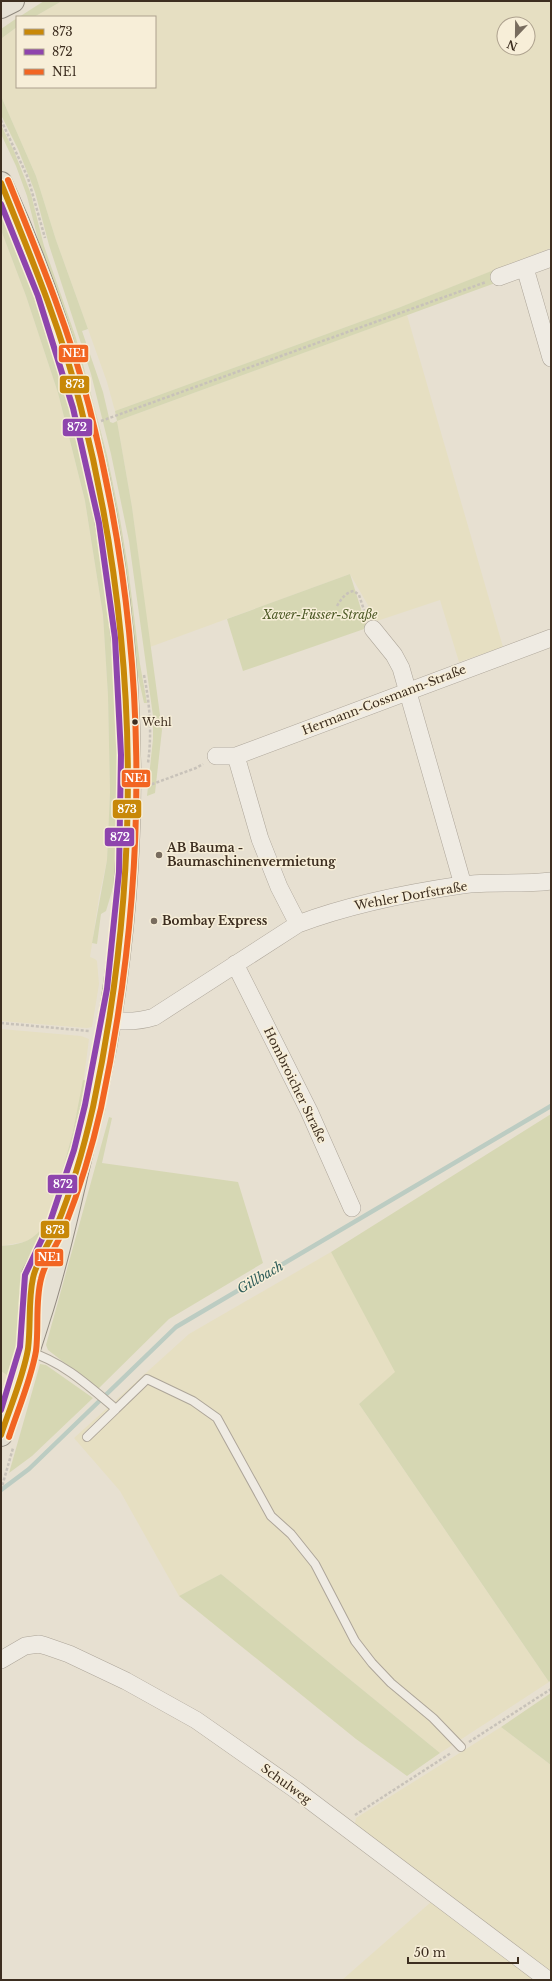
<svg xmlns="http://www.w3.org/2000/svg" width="552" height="1981" font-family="'Libre Baskerville',serif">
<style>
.farmland{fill:#e6dfc2;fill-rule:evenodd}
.green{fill:#d6d7b3}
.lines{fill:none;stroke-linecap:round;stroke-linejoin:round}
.stream{stroke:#bcccc2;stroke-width:4.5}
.lane-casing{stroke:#ada599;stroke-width:10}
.street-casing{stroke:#ada599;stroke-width:18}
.primary-casing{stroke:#928b80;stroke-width:24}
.path{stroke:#c8c2b9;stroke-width:2.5;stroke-dasharray:3 2;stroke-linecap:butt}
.lane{stroke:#efebe3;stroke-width:8}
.street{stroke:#efebe3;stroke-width:17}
.primary{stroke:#e6e1d4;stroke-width:22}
.bus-1-casing{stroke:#f7eed8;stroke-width:9}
.bus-2-casing{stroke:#f7eed8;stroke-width:9}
.bus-3-casing{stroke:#f7eed8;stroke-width:9}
.bus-1{stroke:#c88808;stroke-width:6}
.bus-2{stroke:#8e44ad;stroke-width:6}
.bus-3{stroke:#f26522;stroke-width:6}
.bus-dot{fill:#3d2e20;stroke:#f7eed8;stroke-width:1.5}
.poi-dot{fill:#786c5e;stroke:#f7eed8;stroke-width:1.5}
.labels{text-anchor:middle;stroke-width:3;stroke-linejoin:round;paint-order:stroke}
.bus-label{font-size:11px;fill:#3d2e20;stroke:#f7eed8;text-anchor:start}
.park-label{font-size:12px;font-style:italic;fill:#4d5a26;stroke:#f7eed8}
.street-label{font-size:12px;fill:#3d2e20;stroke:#f7eed8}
.poi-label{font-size:12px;font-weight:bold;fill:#3d2e20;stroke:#f7eed8;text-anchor:start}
.water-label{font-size:13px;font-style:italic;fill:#2f5d5a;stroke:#f7eed8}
.line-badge{stroke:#f7eed8;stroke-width:1.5}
.badge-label{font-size:11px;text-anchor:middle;font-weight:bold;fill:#fff}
</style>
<rect width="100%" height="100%" fill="#e7e0d1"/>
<!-- farmland -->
<path class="farmland" d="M62 1H551V248L398 308 115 411 107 382 56 240 36 176 1 96V42L2 38 17 27V87H155V17H34ZM504 24H528V48H504Z
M1 230 26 296 58 393 85 501 103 615 108 696 110 792 107 860 99 897 90 957 95 959 97 961 99 984 92 1027 87 1028 1 1021Z
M407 315 503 647 459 662 440 600 377 621 350 574 150 647 132 507 117 421Z
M1 1029 81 1036 89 1039 83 1085 73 1132 48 1222 39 1233 29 1241 1 1246Z
M331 1252 396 1372 359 1404 549 1682 440 1753 221 1574 179 1596 120 1491 74 1438 189 1334Z
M1 1371 8 1373 1 1393Z
M501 1727 551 1765V1975L354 1828 356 1818Z
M431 1902 539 1980H342Z"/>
<!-- green -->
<path class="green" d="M44 1H62L34 17H19Z
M17 18V27L2 38 1 42V29Z
M1 96 36 176 56 240 88 329 82 331 103 392 110 422 113 423 117 421 115 411 398 308 494 270 498 282 117 421 132 507 162 730 155 793 147 796 153 739V716L129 541 111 454 91 374 49 245 35 192 18 149 1 115Z
M1 125 14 151 31 194 44 246 76 338 107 455 119 513 128 567 140 664 147 703H144L136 667 124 568 115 512 85 383 40 247 27 196 16 166 1 134Z
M1 212 24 264 80 434 110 594 122 755 115 881 106 911 101 914 97 944 92 943 107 860 110 792 108 696 103 615 85 501 58 393 26 296 1 230Z
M350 574 367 628 243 671 227 619Z
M83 1080 89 1081 60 1197 25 1319 13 1370 7 1375 1 1371V1246C25 1244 32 1241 48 1222L73 1132Z
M104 1107 106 1108 78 1213Z
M551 1114V1680L549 1682 359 1404 395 1372 331 1252Z
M109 1117 112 1118 102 1163 238 1182 263 1263 169 1319 98 1389 48 1350 46 1345Z
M40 1364 46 1365 93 1398 32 1456 9 1473Z
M221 1574 440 1753 407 1776 356 1739 179 1596Z
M551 1693V1765L501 1727Z"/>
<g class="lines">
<!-- stream -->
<path class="stream" d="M1 1490 29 1469 176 1327 551 1106"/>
<defs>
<path id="lane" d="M29 1352C62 1361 90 1387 116 1409L87 1437
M116 1409 147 1379 193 1401 217 1418 271 1516 291 1534 315 1564 355 1641 372 1663 391 1683 433 1718 461 1747"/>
<path id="street" d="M525 268 551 358
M499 277 551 258
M373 629 394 655 401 668 463 885
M216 756H236L551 638
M236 756 260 839 279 887 298 924
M235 964 309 1111 352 1208
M110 1020C125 1022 138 1022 154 1017L298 924C351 904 407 893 462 885 491 881 522 885 551 881
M1 1660 25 1646 39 1644 46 1646 69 1654 126 1681 196 1720 296 1790 548 1980"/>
<path id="primary" d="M1 7 13 1
M1 183C123 452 157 745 107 1036 99 1085 86 1132 75 1181 64 1227 54 1273 39 1318 27 1357 13 1396 1 1435
M30 1321 33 1275 52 1238"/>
</defs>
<!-- lane casing -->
<use href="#lane" class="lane-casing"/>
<!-- street casing -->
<use href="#street" class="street-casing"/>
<!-- primary casing -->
<use href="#primary" class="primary-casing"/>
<!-- path -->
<path class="path" d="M1 120 28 178 45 238
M101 421 486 282
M337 606C341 599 346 592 354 591L359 595 366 616
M144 675C150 705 152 733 148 763
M147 786 196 768 203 764
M1 1023 89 1031
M1 1490 13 1448
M469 1742 551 1689
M355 1815 451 1753"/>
<!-- lane -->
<use href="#lane" class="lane"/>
<!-- street -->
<use href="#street" class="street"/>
<!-- primary -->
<use href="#primary" class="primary"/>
<defs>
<path id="bus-1" d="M1 183C31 257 62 331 81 408 140 641 143 872 93 1107 84 1147 73 1187 57 1225 50 1243 37 1259 33 1278 28 1301 31 1325 28 1349 23 1378 10 1407 1 1435"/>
<path id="bus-2" d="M1 204 38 296 73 408 99 523 115 638 121 755 119 872 107 989 85 1105 74 1150 50 1222 25 1275 20 1347 1 1410"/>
<path id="bus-3" d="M8 180C38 254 69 329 89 406 149 641 151 871 101 1108 92 1148 80 1188 65 1226 58 1244 45 1261 41 1279 35 1303 39 1327 36 1351 31 1380 18 1409 9 1437"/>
</defs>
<!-- bus-1 casing -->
<use href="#bus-1" class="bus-1-casing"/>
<!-- bus-2 casing -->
<use href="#bus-2" class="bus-2-casing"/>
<!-- bus-3 casing -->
<use href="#bus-3" class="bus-3-casing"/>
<!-- bus-1 -->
<use href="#bus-1" class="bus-1"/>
<!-- bus-2 -->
<use href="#bus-2" class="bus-2"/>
<!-- bus-3 -->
<use href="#bus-3" class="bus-3"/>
</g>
<!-- markers -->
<circle class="bus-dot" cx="135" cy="722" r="3.5"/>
<g class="poi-dot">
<circle cx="159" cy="855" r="4"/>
<circle cx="154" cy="921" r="4"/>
</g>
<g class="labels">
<!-- bus labels -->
<g class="bus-label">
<text x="142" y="726">Wehl</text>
</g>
<!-- park labels -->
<g class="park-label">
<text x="320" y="619">Xaver-Füsser-Straße</text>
</g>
<!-- street labels -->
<g class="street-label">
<text transform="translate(384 700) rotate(-21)" y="4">Hermann-Cossmann-Straße</text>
<text transform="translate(411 896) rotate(-10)" y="4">Wehler Dorfstraße</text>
<text transform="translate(295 1085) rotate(64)" y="4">Hombroicher Straße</text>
<text transform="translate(286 1784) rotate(36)" y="4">Schulweg</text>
</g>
<!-- poi labels -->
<g class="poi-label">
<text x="167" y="852">AB Bauma -<tspan x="167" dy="14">Baumaschinenvermietung</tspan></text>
<text x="162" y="925">Bombay Express</text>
</g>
<!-- water labels -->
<g class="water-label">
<text transform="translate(260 1277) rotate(-30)" y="5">Gillbach</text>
</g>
</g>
<g class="line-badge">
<rect x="58" y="344" width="31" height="19" rx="4" fill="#f26522"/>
<rect x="59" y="375" width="31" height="19" rx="4" fill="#c88808"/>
<rect x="62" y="418" width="31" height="19" rx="4" fill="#8e44ad"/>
<rect x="121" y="769" width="30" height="19" rx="4" fill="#f26522"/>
<rect x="112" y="799" width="30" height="20" rx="4" fill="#c88808"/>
<rect x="104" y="827" width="31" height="20" rx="4" fill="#8e44ad"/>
<rect x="47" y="1174" width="31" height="20" rx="4" fill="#8e44ad"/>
<rect x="40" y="1220" width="30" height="19" rx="4" fill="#c88808"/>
<rect x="34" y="1248" width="30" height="19" rx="4" fill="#f26522"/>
</g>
<g class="badge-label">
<text x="74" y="357">NE1</text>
<text x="75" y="388">873</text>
<text x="77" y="431">872</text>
<text x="136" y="782">NE1</text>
<text x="127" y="813">873</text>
<text x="120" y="841">872</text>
<text x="63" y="1188">872</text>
<text x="55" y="1234">873</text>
<text x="49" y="1261">NE1</text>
</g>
<!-- border -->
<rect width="552" height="1981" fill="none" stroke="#3d2e20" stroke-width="4"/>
<!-- legend -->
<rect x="16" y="16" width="140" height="72" fill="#f7eed8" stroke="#ada18e"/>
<rect x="24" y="29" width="20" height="6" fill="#c88808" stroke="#ada18e"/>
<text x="52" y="36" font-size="12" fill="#3d2e20">873</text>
<rect x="24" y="49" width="20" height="6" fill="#8e44ad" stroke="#ada18e"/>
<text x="52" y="56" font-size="12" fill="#3d2e20">872</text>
<rect x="24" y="69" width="20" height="6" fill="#f26522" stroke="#ada18e"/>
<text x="52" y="76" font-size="12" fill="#3d2e20">NE1</text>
<!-- north arrow -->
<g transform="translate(516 36) rotate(202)"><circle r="19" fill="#f7eed8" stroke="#ada18e"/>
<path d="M0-3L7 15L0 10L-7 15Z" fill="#786c5e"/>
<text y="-6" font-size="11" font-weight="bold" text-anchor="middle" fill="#3d2e20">N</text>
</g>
<!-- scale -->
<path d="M408 1957v6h110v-6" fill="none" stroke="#3d2e20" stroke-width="2"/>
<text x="414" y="1957" font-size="12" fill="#3d2e20" stroke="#f7eed8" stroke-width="3" paint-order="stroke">50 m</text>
</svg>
